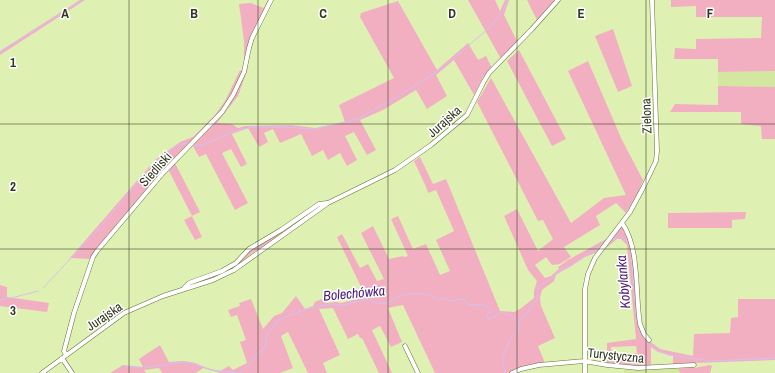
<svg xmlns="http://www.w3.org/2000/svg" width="775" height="373" font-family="'Archivo Narrow',sans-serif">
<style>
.built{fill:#d3e7a1}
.green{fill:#f2afc2;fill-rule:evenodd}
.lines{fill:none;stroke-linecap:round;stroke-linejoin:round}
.stream{stroke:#d3c1f3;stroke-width:1}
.minor-casing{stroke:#637238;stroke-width:5}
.minor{stroke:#fff;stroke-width:4}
.grid{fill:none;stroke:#30371e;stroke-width:1;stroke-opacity:0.55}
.labels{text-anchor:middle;stroke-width:3;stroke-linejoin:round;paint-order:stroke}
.street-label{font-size:13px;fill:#30371e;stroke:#fff}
.water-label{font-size:14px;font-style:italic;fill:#4a1e7a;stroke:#fff}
.grid-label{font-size:13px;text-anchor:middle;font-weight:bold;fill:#30371e;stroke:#fff;stroke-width:3;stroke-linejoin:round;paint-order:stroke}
</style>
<rect width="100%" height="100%" fill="#dff1b2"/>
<!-- built -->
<path class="built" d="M775 71V87L718 86V72Z
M678 369 680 373H624V370Z"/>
<!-- green -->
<path class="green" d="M80 0H85L0 55V51Z
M268 0H270L249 40 245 62H244V41L239 4 251 3 264 8Z
M468 0H495L500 11 505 0H509L504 15 517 41 501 59Z
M527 0H556L537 20Z
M671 0H775V71L718 72V59H674L675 48 696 49V39L761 38 762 17H696V6L671 7Z
M398 1 437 70 468 43 478 60 486 56 492 68 483 77 474 95 454 60 436 75 447 96 427 109 416 90 383 110 360 120 376 150 367 155 354 132 345 136 357 160 347 166 340 153 328 160 323 150 312 156 301 134 280 143 273 129 264 133 268 142 259 147 248 128 232 134 247 164 241 167 231 149 222 153 248 203 235 210 206 154 199 157 193 146 228 108 246 68H248L238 96 217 123 232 124 238 128 245 126 291 125 315 128 345 122 339 105 394 78 360 17 361 13Z
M613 29 632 86 618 92 595 36Z
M519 50 566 139 552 146 507 61Z
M588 61 622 140 643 180 638 193 626 213 616 203 596 216 600 225 564 247 571 257 560 264 552 265 546 257 535 265 545 278 551 276 559 269 558 267 568 260 608 238 595 253 585 257 570 267 562 271 556 275 554 281 542 290 540 298 541 306 555 338 538 346 545 363 521 367 508 373H435L403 305 388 308 402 342 391 347 380 326 372 330 392 373H379L362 338H360L358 334 348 339 333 308 319 309 340 355 323 363 327 373H308L288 332 281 336 293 368 280 373H221L203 368 196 373H162L159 368 144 370 146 373H110L123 365 143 367 139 359 160 345 169 362 184 361 195 363 207 368 220 371 229 366 233 370 247 363 240 342 246 340 237 315 231 317 228 310 240 306 239 303 251 299 263 329 274 316 282 313 296 296 305 309 313 306 315 302 322 299 326 303 335 302 341 303 366 297 337 237 342 234 360 268 368 264 377 281 384 279 361 233 373 226 389 259 403 256 404 257 408 256 391 219 398 216 413 249 426 244 440 275 450 271 436 240 454 231 436 190 428 193 426 187 414 161 420 157 433 184 446 179 500 311 514 312 520 309 534 298V291L537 281 528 270 504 216 517 209 538 251 553 239 543 220 538 221 477 102 491 78 571 223 604 198 626 195 568 71Z
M240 70 242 71 234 90 222 111 164 171 95 250 90 259 70 258 155 160 180 142 193 137 215 115 225 101Z
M718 86 775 87V139H762L761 126 741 124V112H670L675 104 718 105Z
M175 163 200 212 192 216 202 237 195 240 184 220 192 216 169 171Z
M322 205 263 247 252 253 233 269 213 279 191 285 224 271 250 250 255 248 318 206Z
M746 212 745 219 732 220V228H668V213Z
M621 227 625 228 632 246 639 323 648 340 660 349 693 356 694 334 730 333 731 318 738 317V299H775V360L695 363 673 365V356L658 352 651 347V368L607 364V343L636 339 627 245 621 239H617L606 248ZM611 347 636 346 637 353 612 354Z
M0 285 7 287V297L49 303 47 312 0 306Z
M710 365 712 366 710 373H680L678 369 692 367 694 368Z"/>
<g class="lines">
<!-- stream -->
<path class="stream" d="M0 52 83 0
M194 145H203L232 132 252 127H285L314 129 358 119 397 97 442 68 488 29 503 11 507 0
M611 240 622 237 630 244 637 322 640 331 650 345 658 351 669 355 713 361 775 358
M43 288 102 225 152 165 178 144H188
M0 300 19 296 38 291
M124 366 142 368
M145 368 179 362 193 363 211 370 237 373
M240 373 251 363 255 356 263 350 266 342 267 333 271 330 278 320 306 309 330 304 344 305 367 299 376 303H388C402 292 424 289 439 301L443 298 450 301 463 299 469 305C478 305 487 302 492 312L487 314 489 320 501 312 510 315 519 323
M504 373 505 372 502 358 511 338 518 331 520 320 527 314 530 307 537 300 538 287 552 278 561 269 570 266 606 242"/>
<defs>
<path id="minor" d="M622 223C640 248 635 294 640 324L644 334 649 340
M184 288 189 283 222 271 236 263 249 249 281 230 319 204 327 203
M405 346 418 373
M66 355 64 351 74 313 93 257 97 251 163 173 222 112 233 95 244 72 249 48 252 38 271 0
M62 358 72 373
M42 373 124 313 163 296 213 280 234 270 328 203 395 170 431 145 467 115 483 83 489 73 532 29 558 0
M512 373 521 369 539 365 584 361 607 365 638 368 694 365
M585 373V289L588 274 595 258 630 212 643 188 656 161 657 151 656 121 652 0"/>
</defs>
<!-- minor casing -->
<use href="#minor" class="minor-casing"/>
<!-- minor -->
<use href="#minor" class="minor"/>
</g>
<!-- grid -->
<path class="grid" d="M129 0V373M258 0V373M388 0V373M517 0V373M646 0V373M0 124H775M0 249H775"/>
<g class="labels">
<!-- street labels -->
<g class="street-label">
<text transform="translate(646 116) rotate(-92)" y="5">Zielona</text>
<text transform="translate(444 121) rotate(-42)" y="5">Jurajska</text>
<text transform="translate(155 169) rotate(-48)" y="5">Siedliski</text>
<text transform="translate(104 316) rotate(-34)" y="5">Jurajska</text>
<text transform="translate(616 355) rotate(6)" y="5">Turystyczna</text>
</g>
<!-- water labels -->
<g class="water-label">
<text transform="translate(623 282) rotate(-95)" y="5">Kobylanka</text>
<text transform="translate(354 293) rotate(-5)" y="5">Bolechówka</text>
</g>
</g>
<g class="grid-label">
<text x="65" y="18">A</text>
<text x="194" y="18">B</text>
<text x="323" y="18">C</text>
<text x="452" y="18">D</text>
<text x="581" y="18">E</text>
<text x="710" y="18">F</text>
<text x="13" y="67">1</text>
<text x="13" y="191">2</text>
<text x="13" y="315">3</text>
</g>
</svg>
